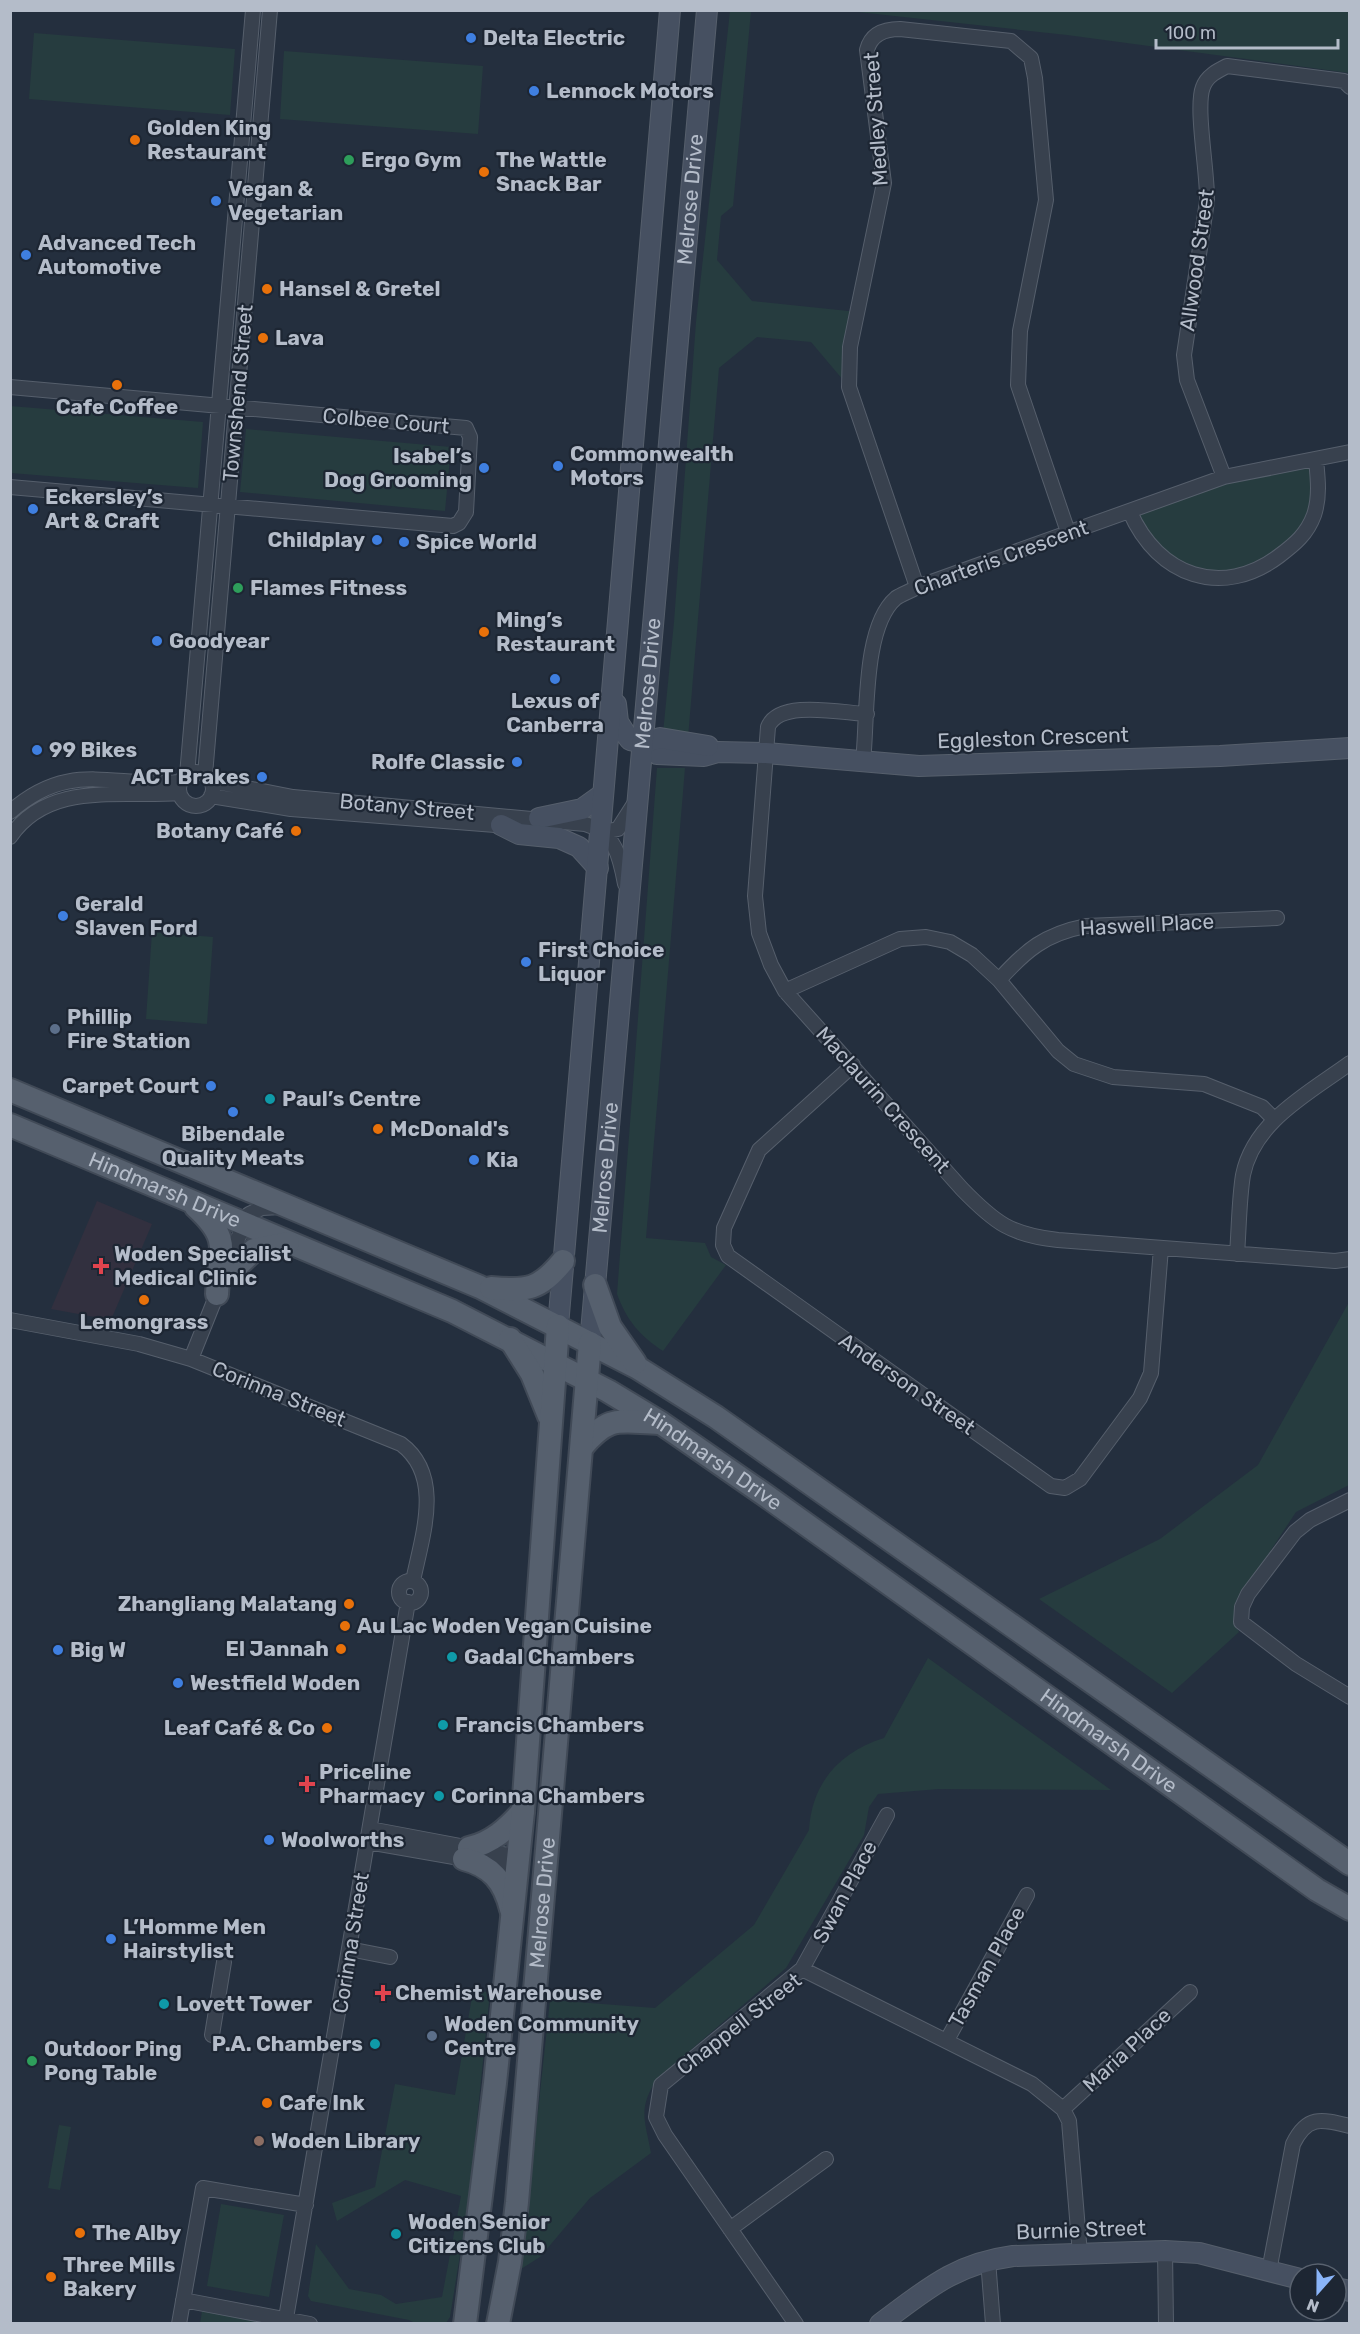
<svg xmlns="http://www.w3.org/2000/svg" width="1360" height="2334" font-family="Rubik,sans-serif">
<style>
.medical{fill:#32303f}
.green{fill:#263c3f}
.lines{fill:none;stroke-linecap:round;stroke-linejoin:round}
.street-casing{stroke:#565f6c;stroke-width:16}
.secondary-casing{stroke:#565f6c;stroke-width:22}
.primary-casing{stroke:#414a57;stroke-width:26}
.street{stroke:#38414e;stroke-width:14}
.secondary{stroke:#465061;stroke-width:20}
.primary{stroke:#56606e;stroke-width:22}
.shop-dot{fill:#3f7fe0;stroke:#1d2633;stroke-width:2}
.food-dot{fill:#e8710a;stroke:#1d2633;stroke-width:2}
.leisure-dot{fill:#2e9e5b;stroke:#1d2633;stroke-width:2}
.service-dot{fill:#5c6f8a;stroke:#1d2633;stroke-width:2}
.culture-dot{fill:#0f9aa8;stroke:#1d2633;stroke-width:2}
.health-dot{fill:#e0444e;stroke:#1d2633;stroke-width:2}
.education-dot{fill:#8d6e63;stroke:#1d2633;stroke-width:2}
.labels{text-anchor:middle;stroke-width:4.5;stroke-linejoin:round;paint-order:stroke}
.poi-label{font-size:21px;font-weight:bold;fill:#b4bcc9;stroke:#1d2633;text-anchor:start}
.street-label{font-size:21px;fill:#b4bcc9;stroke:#1d2633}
</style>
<rect width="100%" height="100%" fill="#242f3e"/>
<!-- medical -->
<path class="medical" d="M97 1201 152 1224 111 1320 51 1309Z"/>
<!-- green -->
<path class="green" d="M730 11H751L733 206 721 216 717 260 752 301 858 312 849 387 811 342 757 337 719 368 688 738 663 733 674 622 696 322Z
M849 11H1349V73L1067 35Z
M34 33 235 49 230 115 29 99Z
M284 51 483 66 478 134 280 119Z
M10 406 203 422 198 488 11 473Z
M246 429 451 447 445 511 240 492Z
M1316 460 1315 512 1282 554 1215 580 1161 557 1130 512 1224 477Z
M657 768H685L646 1238 705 1243 711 1257 726 1265 663 1351C640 1336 627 1321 617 1294Z
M152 932 213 937 207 1024 146 1019Z
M1349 1302V1485L1296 1512 1236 1603 1234 1622 1239 1632 1172 1693 1039 1599 1160 1539 1258 1465Z
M928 1658 1111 1790 939 1789 878 1794 869 1807 864 1835 786 1968 658 2078C637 2108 645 2120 651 2153L590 2198 540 2257 521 2269 550 2000 655 2008 754 1925 809 1830C812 1783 839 1752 884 1738Z
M473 1991 490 1992 469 2199 450 2317 446 2323H415L409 2320 311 2301 308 2296 316 2244 349 2289 381 2295 396 2304 442 2297 461 2196 405 2180 337 2221 332 2203 375 2187 395 2084 455 2095Z
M59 2125 71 2127 60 2190 48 2188Z
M221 2204 284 2215 269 2297 207 2286Z
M202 2311 257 2320 256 2323 200 2324Z"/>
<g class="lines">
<defs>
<path id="street" d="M10 387 466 428 470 437 466 512 459 523 453 526 10 487
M1224 477 1187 380 1184 355 1207 201C1208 174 1195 107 1203 87 1207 76 1217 71 1227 66L1344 81 1350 87
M1130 512C1158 576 1222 599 1279 556 1295 544 1307 534 1314 515 1320 497 1318 479 1316 460
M917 587 849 387 850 347 884 183 867 50C871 34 884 29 900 29L1011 41 1031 58 1035 78 1046 200 1020 331 1018 385 1068 532
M867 714C842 713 779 699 768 727L755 896 759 933 771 965 785 991 962 1189C995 1223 1011 1235 1058 1240L1335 1261 1350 1259
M863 761C868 719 862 627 896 598 902 594 911 591 917 587L1224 477 1350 452
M179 789a17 17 0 1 1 34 0a17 17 0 1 1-34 0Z
M187 775 253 10
M205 775 270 10
M211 781 293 797 585 824C615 832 620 857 625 884
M211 796 291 809 508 826
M10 812C70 759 112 788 180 782
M599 833 618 829 634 804
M10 837C49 780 121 798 179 793
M999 980C1026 950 1045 934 1086 926L1277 918
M785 991 900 939 926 937 950 942 972 955 999 980 1058 1051 1074 1064 1113 1077 1204 1084 1262 1107 1274 1119
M853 1065 759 1150 724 1228 723 1245 728 1256 1051 1486 1065 1488 1080 1479 1140 1398 1151 1373 1161 1248
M1237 1254C1239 1228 1239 1200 1243 1175 1254 1121 1309 1093 1350 1063
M225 1267 249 1214 262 1208 281 1207
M10 1320 139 1344 191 1359 401 1444C444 1476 422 1536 413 1581
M191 1359 219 1289
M1350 1500 1310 1520 1295 1532 1248 1594 1242 1607 1241 1622 1296 1664 1350 1697
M399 1592a11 11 0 1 1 22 0a11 11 0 1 1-22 0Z
M370 1829 518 1857
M368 1842 517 1868
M349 1949 390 1957
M802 1969 887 1815
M212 2035 224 1962
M947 2040 1027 1895
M1063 2109 1190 1992
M730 2229 826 2159
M1165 2251 1166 2324
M988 2260 993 2324
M1269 2271 1293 2144C1307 2115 1321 2119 1350 2126
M183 2300 310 2324
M179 2324 203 2188 306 2205
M285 2324 408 1602
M796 2324 665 2135 656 2117 661 2085 802 1969 1032 2084 1063 2109 1069 2121 1080 2254"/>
<g id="secondary">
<path d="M616 704 618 722 627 736 630 740 643 743 657 754 704 756 718 752 766 753 919 766 1220 756 1350 748"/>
<path d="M643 743 660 738 708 746"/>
<path d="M539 818 582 809 603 794"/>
<path d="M501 825 519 834 559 838 579 847 598 868"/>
<path d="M558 1326 670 10"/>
<path id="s1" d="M590 1343 707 10"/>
<path d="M1336 2288 1350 2291"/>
<path d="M880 2324C926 2290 954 2264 1013 2256L1165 2251 1199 2253 1300 2279"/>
</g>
<g id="primary">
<path d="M10 1090 480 1287 638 1368 716 1417 1350 1864"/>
<path id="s2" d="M10 1125 452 1311 608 1391 661 1423 765 1495 1317 1890 1350 1909"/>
<path d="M196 1207C233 1241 219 1251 217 1294"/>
<path d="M233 1270 254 1250 288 1243"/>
<path d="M595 1285 610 1327 635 1363"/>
<path d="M491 1288C528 1291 539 1290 563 1261"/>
<path d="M510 1339 532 1374 549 1416"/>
<path d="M582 1447C610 1414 619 1422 659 1423"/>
<path d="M469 1848C492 1843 508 1828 523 1811"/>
<path d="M464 1859C491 1866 504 1881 511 1909"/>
<path d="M465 2324 495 2083 523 1811 558 1326"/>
<path id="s3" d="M498 2324 510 2262 517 2202 590 1343"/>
</g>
</defs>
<!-- street casing -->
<use href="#street" class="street-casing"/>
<!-- secondary casing -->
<use href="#secondary" class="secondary-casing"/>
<!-- primary casing -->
<use href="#primary" class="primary-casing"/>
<!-- street -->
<use href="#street" class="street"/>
<!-- secondary -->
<use href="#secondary" class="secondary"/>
<!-- primary -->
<use href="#primary" class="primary"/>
</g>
<!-- markers -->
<g class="shop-dot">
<circle cx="471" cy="38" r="6"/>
<circle cx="534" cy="91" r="6"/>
<circle cx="216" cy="201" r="6"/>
<circle cx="26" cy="255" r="6"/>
<circle cx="558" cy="466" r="6"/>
<circle cx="484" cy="468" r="6"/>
<circle cx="33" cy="509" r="6"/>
<circle cx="377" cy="540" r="6"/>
<circle cx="404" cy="542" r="6"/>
<circle cx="157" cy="641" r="6"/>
<circle cx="555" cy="679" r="6"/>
<circle cx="37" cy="750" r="6"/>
<circle cx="517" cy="762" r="6"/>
<circle cx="262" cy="777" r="6"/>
<circle cx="63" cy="916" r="6"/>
<circle cx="526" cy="962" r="6"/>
<circle cx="211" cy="1086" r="6"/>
<circle cx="233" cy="1112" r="6"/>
<circle cx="474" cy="1160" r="6"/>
<circle cx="58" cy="1650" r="6"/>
<circle cx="178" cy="1683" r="6"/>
<circle cx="269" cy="1840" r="6"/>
<circle cx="111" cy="1939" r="6"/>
</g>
<g class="food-dot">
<circle cx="135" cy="140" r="6"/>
<circle cx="484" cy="172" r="6"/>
<circle cx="267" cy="289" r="6"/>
<circle cx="263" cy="338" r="6"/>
<circle cx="117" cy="385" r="6"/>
<circle cx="484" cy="632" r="6"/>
<circle cx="296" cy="831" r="6"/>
<circle cx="378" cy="1129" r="6"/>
<circle cx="144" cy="1300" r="6"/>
<circle cx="349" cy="1604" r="6"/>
<circle cx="345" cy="1626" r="6"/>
<circle cx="341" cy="1649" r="6"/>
<circle cx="327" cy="1728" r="6"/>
<circle cx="267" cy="2103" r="6"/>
<circle cx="80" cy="2233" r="6"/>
<circle cx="51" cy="2277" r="6"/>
</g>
<g class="leisure-dot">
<circle cx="349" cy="160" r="6"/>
<circle cx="238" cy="588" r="6"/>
<circle cx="32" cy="2061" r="6"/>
</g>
<g class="service-dot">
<circle cx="55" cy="1029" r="6"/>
<circle cx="432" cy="2036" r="6"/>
</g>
<g class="culture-dot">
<circle cx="270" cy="1099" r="6"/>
<circle cx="452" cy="1657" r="6"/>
<circle cx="443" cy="1725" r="6"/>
<circle cx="439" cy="1796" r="6"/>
<circle cx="164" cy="2004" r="6"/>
<circle cx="375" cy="2044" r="6"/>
<circle cx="396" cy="2234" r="6"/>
</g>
<g class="health-dot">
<path d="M98 1257h6v6h6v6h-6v6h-6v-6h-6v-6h6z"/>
<path d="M304 1775h6v6h6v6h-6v6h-6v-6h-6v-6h6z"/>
<path d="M380 1984h6v6h6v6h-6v6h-6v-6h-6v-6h6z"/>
</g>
<circle class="education-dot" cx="259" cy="2141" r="6"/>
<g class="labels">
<!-- poi labels -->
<g class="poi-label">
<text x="483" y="45">Delta Electric</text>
<text x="546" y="98">Lennock Motors</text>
<text x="147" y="135">Golden King<tspan x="147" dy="24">Restaurant</tspan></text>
<text x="361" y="167">Ergo Gym</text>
<text x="496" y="167">The Wattle<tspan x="496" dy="24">Snack Bar</tspan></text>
<text x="228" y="196">Vegan &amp;<tspan x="228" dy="24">Vegetarian</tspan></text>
<text x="38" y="250">Advanced Tech<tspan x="38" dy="24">Automotive</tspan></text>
<text x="279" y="296">Hansel &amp; Gretel</text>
<text x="275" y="345">Lava</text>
<text x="117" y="414" text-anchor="middle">Cafe Coffee</text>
<text x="570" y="461">Commonwealth<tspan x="570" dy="24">Motors</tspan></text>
<text x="472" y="463" text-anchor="end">Isabel’s<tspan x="472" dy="24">Dog Grooming</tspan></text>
<text x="45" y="504">Eckersley’s<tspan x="45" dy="24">Art &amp; Craft</tspan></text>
<text x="365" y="547" text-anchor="end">Childplay</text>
<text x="416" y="549">Spice World</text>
<text x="250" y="595">Flames Fitness</text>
<text x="496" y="627">Ming’s<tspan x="496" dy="24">Restaurant</tspan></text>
<text x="169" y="648">Goodyear</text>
<text x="555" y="708" text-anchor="middle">Lexus of<tspan x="555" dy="24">Canberra</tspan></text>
<text x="49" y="757">99 Bikes</text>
<text x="505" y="769" text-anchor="end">Rolfe Classic</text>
<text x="250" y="784" text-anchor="end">ACT Brakes</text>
<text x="284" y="838" text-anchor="end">Botany Café</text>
<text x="75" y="911">Gerald<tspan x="75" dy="24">Slaven Ford</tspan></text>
<text x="538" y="957">First Choice<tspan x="538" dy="24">Liquor</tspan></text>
<text x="67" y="1024">Phillip<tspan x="67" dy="24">Fire Station</tspan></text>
<text x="199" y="1093" text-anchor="end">Carpet Court</text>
<text x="282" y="1106">Paul’s Centre</text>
<text x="390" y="1136">McDonald's</text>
<text x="233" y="1141" text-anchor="middle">Bibendale<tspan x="233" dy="24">Quality Meats</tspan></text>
<text x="486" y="1167">Kia</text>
<text x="114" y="1261">Woden Specialist<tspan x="114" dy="24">Medical Clinic</tspan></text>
<text x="144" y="1329" text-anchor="middle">Lemongrass</text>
<text x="337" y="1611" text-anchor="end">Zhangliang Malatang</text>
<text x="357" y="1633">Au Lac Woden Vegan Cuisine</text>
<text x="329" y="1656" text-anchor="end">El Jannah</text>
<text x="70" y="1657">Big W</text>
<text x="464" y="1664">Gadal Chambers</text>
<text x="190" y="1690">Westfield Woden</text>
<text x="455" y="1732">Francis Chambers</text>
<text x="315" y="1735" text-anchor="end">Leaf Café &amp; Co</text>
<text x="319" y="1779">Priceline<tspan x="319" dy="24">Pharmacy</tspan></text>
<text x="451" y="1803">Corinna Chambers</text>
<text x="281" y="1847">Woolworths</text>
<text x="123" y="1934">L’Homme Men<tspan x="123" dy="24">Hairstylist</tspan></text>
<text x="395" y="2000">Chemist Warehouse</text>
<text x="176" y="2011">Lovett Tower</text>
<text x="444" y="2031">Woden Community<tspan x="444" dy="24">Centre</tspan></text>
<text x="363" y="2051" text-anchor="end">P.A. Chambers</text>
<text x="44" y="2056">Outdoor Ping<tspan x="44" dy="24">Pong Table</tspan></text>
<text x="279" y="2110">Cafe Ink</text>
<text x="271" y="2148">Woden Library</text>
<text x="408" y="2229">Woden Senior<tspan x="408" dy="24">Citizens Club</tspan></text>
<text x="92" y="2240">The Alby</text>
<text x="63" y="2272">Three Mills<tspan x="63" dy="24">Bakery</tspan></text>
</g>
<!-- street labels -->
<g class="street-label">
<text transform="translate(876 119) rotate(-94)" y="7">Medley Street</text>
<text dy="7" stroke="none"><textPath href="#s1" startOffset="1148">Melrose Drive</textPath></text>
<text transform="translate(1197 260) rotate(-82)" y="7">Allwood Street</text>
<text transform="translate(238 393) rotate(-85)" y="7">Townshend Street</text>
<text transform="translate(386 421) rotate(5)" y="7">Colbee Court</text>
<text transform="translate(1001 558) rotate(-20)" y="7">Charteris Crescent</text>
<text dy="7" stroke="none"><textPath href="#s1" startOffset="662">Melrose Drive</textPath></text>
<text transform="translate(1033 738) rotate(-2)" y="7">Eggleston Crescent</text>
<text transform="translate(407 807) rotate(5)" y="7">Botany Street</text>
<text transform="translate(1147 925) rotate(-3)" y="7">Haswell Place</text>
<text transform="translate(883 1100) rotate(48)" y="7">Maclaurin Crescent</text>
<text dy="7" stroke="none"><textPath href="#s1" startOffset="176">Melrose Drive</textPath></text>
<text dy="7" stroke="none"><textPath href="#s2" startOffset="168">Hindmarsh Drive</textPath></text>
<text transform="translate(907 1384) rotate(35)" y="7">Anderson Street</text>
<text transform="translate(279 1394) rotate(22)" y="7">Corinna Street</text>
<text dy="7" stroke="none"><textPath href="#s2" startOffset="780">Hindmarsh Drive</textPath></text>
<text dy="7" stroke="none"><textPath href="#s2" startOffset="1266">Hindmarsh Drive</textPath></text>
<text transform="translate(845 1892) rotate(-62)" y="7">Swan Place</text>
<text dy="7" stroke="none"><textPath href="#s3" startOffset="424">Melrose Drive</textPath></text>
<text transform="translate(351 1943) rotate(-81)" y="7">Corinna Street</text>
<text transform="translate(987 1967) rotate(-61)" y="7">Tasman Place</text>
<text transform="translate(739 2024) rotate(-38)" y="7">Chappell Street</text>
<text transform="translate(1127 2050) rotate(-43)" y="7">Maria Place</text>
<text transform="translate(1081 2230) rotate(-2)" y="7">Burnie Street</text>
</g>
</g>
<!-- border -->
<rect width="1360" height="2334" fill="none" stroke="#b4bcc9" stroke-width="24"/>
<!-- north arrow -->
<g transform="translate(1318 2292) rotate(201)"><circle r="28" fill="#1d2633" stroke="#59626f" stroke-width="1.5"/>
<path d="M0-4.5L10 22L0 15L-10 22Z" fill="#8ab4f8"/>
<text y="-9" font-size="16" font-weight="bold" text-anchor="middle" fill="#b4bcc9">N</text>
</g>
<!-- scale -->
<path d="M1156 39v9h182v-9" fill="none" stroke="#b4bcc9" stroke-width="3"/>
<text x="1165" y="39" font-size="18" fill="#b4bcc9" stroke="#1d2633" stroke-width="4.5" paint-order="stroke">100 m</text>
</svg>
